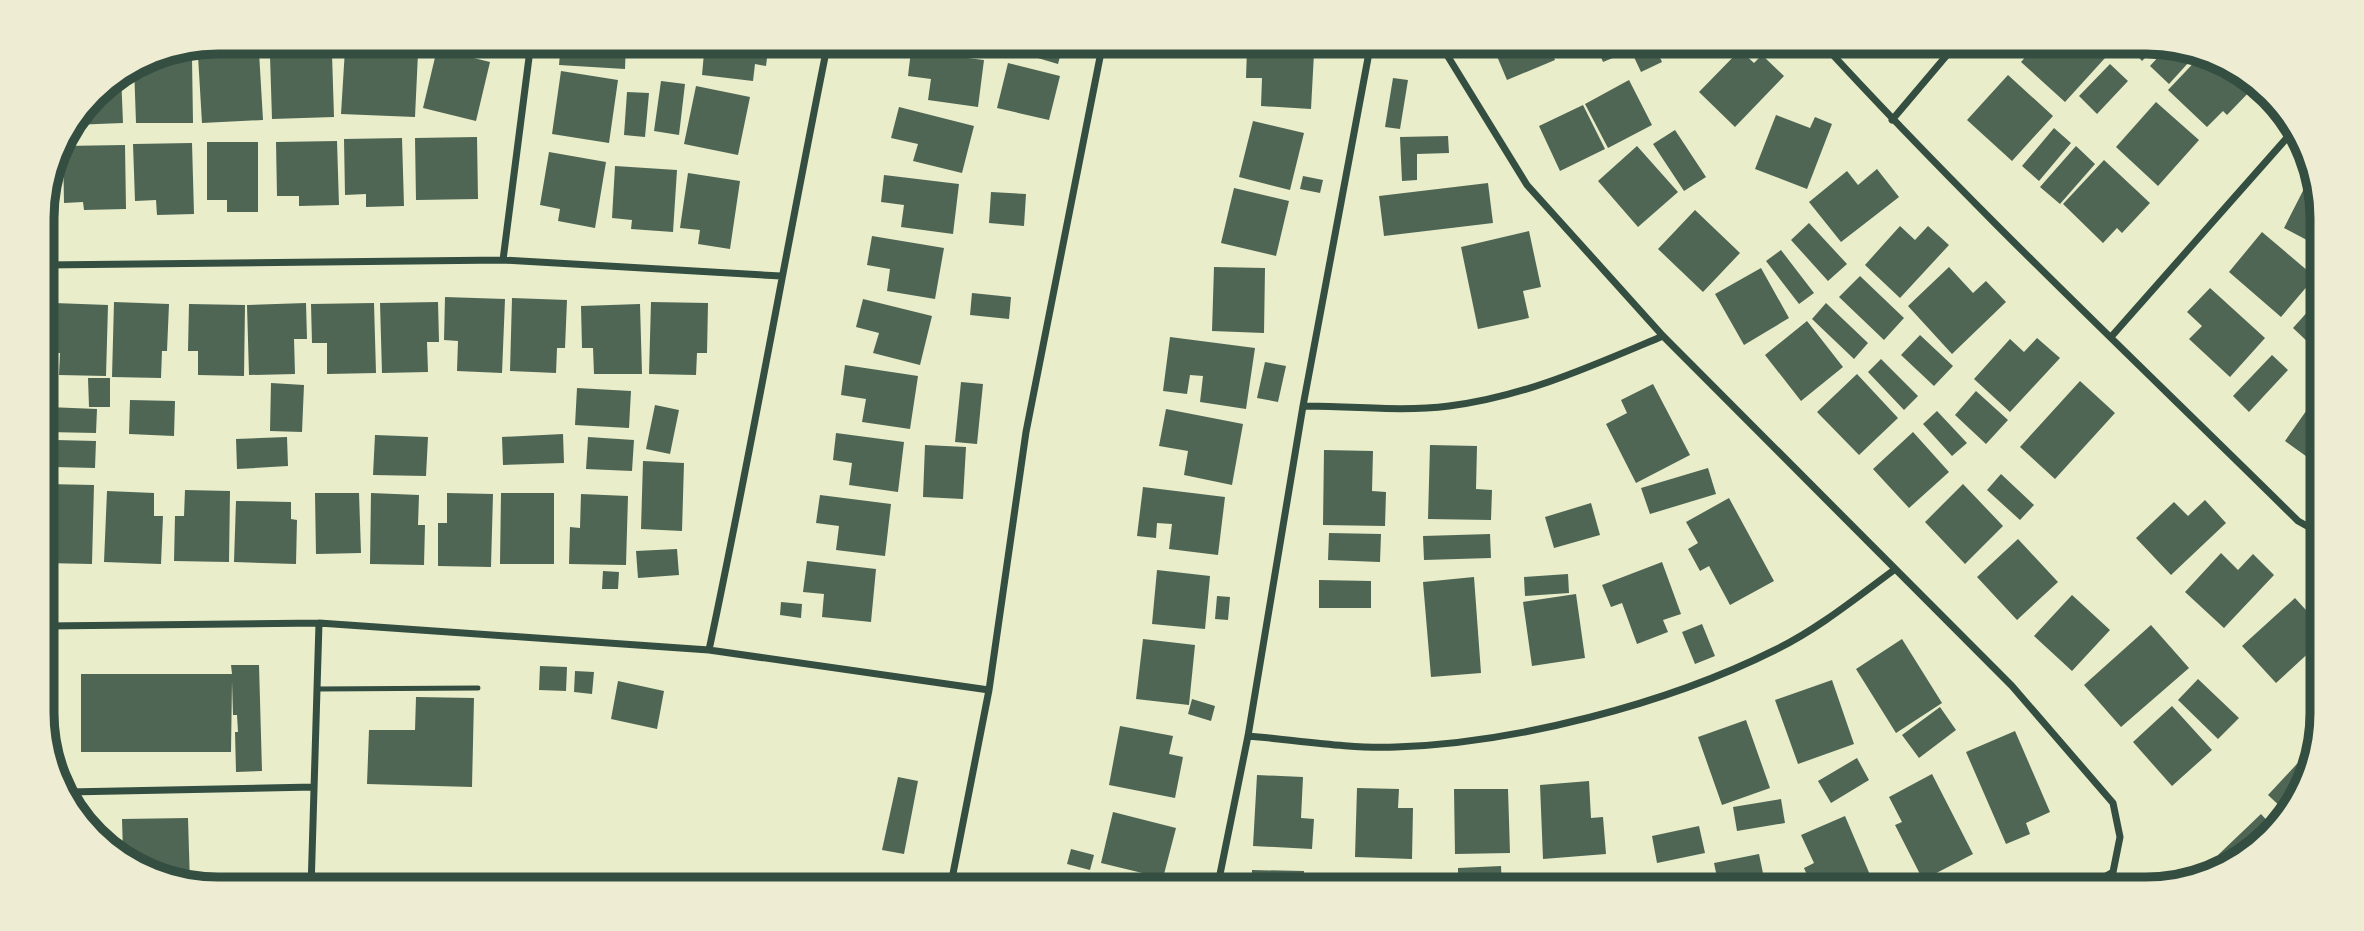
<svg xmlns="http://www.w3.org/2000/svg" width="2364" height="931" font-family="Manrope,sans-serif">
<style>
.building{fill:#4f6655}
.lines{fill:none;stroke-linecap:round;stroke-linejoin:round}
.service{stroke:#344e41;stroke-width:5}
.minor{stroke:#344e41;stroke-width:7}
.rim{fill:none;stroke:#344e41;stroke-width:9}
</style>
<rect width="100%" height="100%" fill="#e9edc9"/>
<!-- building -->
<path class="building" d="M453 42H496L494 52Z
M561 42H626L625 69 559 65Z
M705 42H769L766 66 755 64 753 81 702 75Z
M1035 42H1064L1058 64 1031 56Z
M1491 42H1548L1555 60 1507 80Z
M1551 42H1593L1558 58Z
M1604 42H1615L1620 55 1603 62 1596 45Z
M1627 42H1653L1662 62 1641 72Z
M1664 42H1699L1672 57Z
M2039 42H2088L2105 58 2065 102 2021 62Z
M2124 42H2145L2159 44 2142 61Z
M2168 46 2199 51 2169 84 2150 66Z
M345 49 418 53 415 117 341 114Z
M437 49 490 62 476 121 423 108Z
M1247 49 1314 53 1311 109 1261 106 1262 78H1246Z
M1740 50 1754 63 1762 55 1784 76 1735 127 1699 92Z
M911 51 984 60 978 107 928 100 931 79 908 76Z
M259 52 263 120 202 123 198 56Z
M2204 52 2253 88 2227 115 2223 111 2207 127 2168 90Z
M332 54 334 117 272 119 270 56Z
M192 58 193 123H136L134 66 145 59Z
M1008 63 1060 76 1049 120 997 108Z
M2110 64 2128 81 2097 114 2079 96Z
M561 71 618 80 609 143 552 134Z
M121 74 123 123 72 125 102 86Z
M2008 75 2053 116 2012 161 1967 120Z
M1393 78 1408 80 1400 129 1385 127Z
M1629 80 1652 125 1608 148 1585 104Z
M661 81 685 84 679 135 654 131Z
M696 86 750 97 738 155 684 144Z
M627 92 649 93 645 137 624 135Z
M2156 102 2199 140 2158 186 2116 147Z
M1583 105 1605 149 1560 171 1539 126Z
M899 107 974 126 962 173 913 161 918 144 891 138Z
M1776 115 1810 128 1815 117 1832 124 1807 189 1755 169Z
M1253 121 1304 133 1290 190 1239 177Z
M2054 128 2071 143 2039 181 2022 166Z
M1675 130 1706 177 1684 191 1653 144Z
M1448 136 1449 153 1417 154V180L1402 181 1400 137Z
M477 137 478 199 416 200 415 138Z
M402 138 404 206 366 207V194L345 195 344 139Z
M337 141 339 205 299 206V196H277L276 142Z
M207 142H258V212H227V200H207Z
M192 143 194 214 157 215 156 200 135 201 133 144Z
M125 145 126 209 84 210 83 202 64 203 63 146Z
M1637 146 1678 192 1638 227 1598 181Z
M2076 146 2095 164 2060 204 2040 187Z
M549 152 606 162 595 228 558 221 560 209 540 205Z
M2104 160 2150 203 2122 233 2117 228 2103 243 2063 204Z
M615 166 677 170 673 232 631 229 632 220 612 218Z
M1877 169 1899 197 1841 242 1809 202 1847 171 1858 185Z
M688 173 740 181 730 249 698 244 700 230 680 228Z
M884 175 959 184 953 234 901 227 904 205 881 202Z
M1303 176 1323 180 1320 193 1300 189Z
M2309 179 2315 182 2320 195V247L2284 228Z
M1488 183 1493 223 1384 236 1379 196Z
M1234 188 1289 201 1276 256 1221 243Z
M991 192 1026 194 1024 226 989 223Z
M1695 210 1740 253 1703 292 1658 249Z
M1809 223 1847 264 1828 281 1791 240Z
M1900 226 1915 240 1928 226 1949 245 1900 298 1865 265Z
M1529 231 1541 287 1523 291 1529 318 1478 329 1461 247Z
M2262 232 2315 277 2281 317 2229 272Z
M872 236 944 248 935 299 887 291 890 269 867 265Z
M1781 250 1814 293 1799 304 1766 261Z
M1214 267 1265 268 1264 333 1212 331Z
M1949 267 1973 293 1986 281 2006 302 1952 354 1908 306Z
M1761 268 1789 318 1744 345 1715 294Z
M1860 276 1904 318 1884 340 1839 297Z
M2210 288 2265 338 2230 377 2189 339 2202 326 2187 312Z
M972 293 1011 297 1009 319 970 315Z
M445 297 505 299 502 373 457 371 458 341 444 340Z
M512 298 567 300 565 348H557L556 373 510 371Z
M863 299 932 316 920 365 873 353 879 333 856 327Z
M2319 299 2318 336 2311 345 2293 328Z
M114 302 169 304 167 351H162L161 378 112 377Z
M438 302 439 342H427L428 372 382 373 380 303Z
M651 302 708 303 707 353H697L696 375 649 374Z
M54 303 108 305 106 376 59 375 60 353H53Z
M306 303 307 339H294L295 374 249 375 247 305Z
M374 303 376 373 327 374V343H312L311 304Z
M1826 303 1868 343 1854 359 1812 319Z
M189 304 245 305 244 376 198 375V351H188Z
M640 304 642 374H594L593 348H582L581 306Z
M1807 321 1843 367 1801 401 1765 355Z
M1920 335 1953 366 1934 386 1901 355Z
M1170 337 1255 348 1246 409 1200 402 1203 376 1190 375 1187 394 1163 391Z
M2037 338 2060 358 2010 412 1974 379 2010 339 2024 352Z
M2272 355 2288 370 2249 412 2233 396Z
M1881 359 1918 396 1904 410 1868 372Z
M1265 362 1286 366 1278 402 1257 398Z
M845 365 918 376 910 429 862 422 866 399 841 395Z
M1857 374 1898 418 1859 455 1817 412Z
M88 378H110V407H89Z
M2080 381 2115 413 2055 479 2020 447Z
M961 382 983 384 977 444 955 442Z
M271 383 304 385 302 432 270 431Z
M1653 384 1690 455 1636 483 1606 424 1627 413 1621 400Z
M577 388 631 391 629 428 575 425Z
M1976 391 2008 420 1986 444 1955 415Z
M2316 397 2318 399 2317 464 2285 441Z
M130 400 175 401 174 436 129 434Z
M655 405 679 410 670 454 646 449Z
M48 407 97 409 96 433 47 432Z
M1166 409 1243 424 1232 485 1184 475 1188 451 1159 446Z
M1937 411 1967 443 1952 456 1923 424Z
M1913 432 1949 472 1909 508 1873 469Z
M836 433 904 442 898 492 849 485 852 463 833 460Z
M563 434 564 463 503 465 502 437Z
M375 435 428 437 426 476 373 475Z
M287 437 288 466 237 469 236 439Z
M588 437 634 440 632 471 586 469Z
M56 440 96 441 95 468 55 467Z
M44 443 51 444 48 467 44 466Z
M925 445 966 447 963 499 923 497Z
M1430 445 1477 446 1476 489 1492 490 1491 520 1428 519Z
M1324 450 1373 451 1372 491 1386 492 1385 526 1323 525Z
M643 461 684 463 682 531 641 529Z
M1708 468 1716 494 1650 514 1641 488Z
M2001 474 2034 505 2020 520 1987 490Z
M46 484 94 485 92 564 44 563Z
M1963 484 2003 526 1965 564 1925 522Z
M1143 487 1225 497 1218 555 1169 549 1172 524 1157 523 1156 538 1137 536Z
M185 490 230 491 229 562 174 561 175 516H184Z
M107 491 154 493V516H163L161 564 104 562Z
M315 493H359L361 553 316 554Z
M371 493 419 495 418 525H425L424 565 370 564Z
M447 493 493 494 491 567 438 566V523H447Z
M501 493H554V564H500Z
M581 494 628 496 626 565 569 564 570 527 580 528Z
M820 495 891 504 885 556 836 550 839 526 816 523Z
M1729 498 1774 581 1730 605 1709 566 1700 571 1688 549 1698 543 1686 522Z
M2205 500 2226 523 2171 575 2136 538 2174 502 2188 516Z
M236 501 291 502V519L297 520 296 564 234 562Z
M1591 503 1600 535 1554 548 1545 517Z
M1329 533 1381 534 1380 562 1328 560Z
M1490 534 1491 558 1424 560 1423 536Z
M2018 539 2058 582 2017 620 1977 577Z
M677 549 679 575 638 578 636 551Z
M2221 553 2238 570 2253 554 2274 575 2224 628 2185 592Z
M807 561 876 569 871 622 822 617 824 594 803 592Z
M1662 562 1681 614 1663 620 1668 632 1637 644 1622 603 1611 607 1602 585Z
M1157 570 1210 576 1205 629 1152 624Z
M603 571 619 572 618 589H602Z
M1568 574 1569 593 1525 596 1524 577Z
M1474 577 1481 673 1431 677 1423 582Z
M1319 580 1371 581V608H1319Z
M1576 594 1585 658 1532 666 1523 602Z
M2072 595 2110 630 2072 671 2034 636Z
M1217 596 1230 597 1228 620 1215 619Z
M2295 598 2315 620 2314 648 2276 683 2242 646Z
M781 602 802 604 801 618 780 615Z
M1702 624 1715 656 1695 664 1682 632Z
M2151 625 2189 668 2121 727 2084 685Z
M1143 639 1195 645 1189 705 1136 699Z
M1902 639 1942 703 1896 733 1856 669Z
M231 665H259L262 771 236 772 235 732H238L237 715H233L232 681 231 752H81V674H232Z
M540 666 567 667 566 691 539 690Z
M575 671 594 672 592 694 574 692Z
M2198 679 2239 718 2218 739 2178 700Z
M1832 680 1854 744 1798 764 1775 700Z
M618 681 664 691 657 729 611 719Z
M416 697 474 698 472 787 367 784 369 730H415Z
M1192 699 1215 706 1211 721 1188 714Z
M2172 706 2212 750 2172 786 2133 742Z
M1940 707 1956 730 1919 758 1902 735Z
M1746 720 1770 788 1722 805 1698 737Z
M1120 726 1173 736 1169 754 1183 757 1175 798 1109 785Z
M2015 731 2050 812 2026 823 2030 834 2006 844 1966 752Z
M2308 752 2313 756 2312 769 2284 810 2268 795Z
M1857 758 1869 780 1831 803 1818 781Z
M1932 774 1973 854 1923 880 1895 825 1902 822 1889 797Z
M1257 775 1303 777 1301 818 1314 819 1312 849 1253 846Z
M898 777 918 781 904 854 882 850Z
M1589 781 1591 818 1603 817 1606 854 1543 859 1540 785Z
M1357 788 1399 789 1398 808H1413L1412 859 1355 857Z
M1454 789H1508L1510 853 1455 854Z
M1781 799 1785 823 1737 831 1733 807Z
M1113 812 1176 828 1163 878 1101 863Z
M2261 814 2272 826 2253 853 2225 863 2218 855Z
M1845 816 1876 889H1813L1804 868 1814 863 1801 835Z
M188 818 190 884 162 879 123 853 122 819Z
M1699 826 1705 853 1657 863 1652 836Z
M1071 849 1094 855 1090 870 1067 864Z
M1759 854 1764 878 1719 887 1714 863Z
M1501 866 1502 889H1458V868Z
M1252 870 1304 871 1303 889H1252Z
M1363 874H1402V889H1363Z
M1762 879 1765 889H1737V888Z"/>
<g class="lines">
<!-- service -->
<path class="service" d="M318 689 478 688"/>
<!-- minor -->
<path class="minor" d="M1439 42 1527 185 1663 336 2012 686 2113 803 2120 837 2113 872 2084 889
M1821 42C1973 208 2138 363 2298 521L2316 531
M1892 120 1958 42
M503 260 531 42
M43 265 503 260 781 276
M2111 337 2293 131
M1303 406C1351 406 1402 412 1449 406 1524 397 1594 365 1663 336
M45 626 319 623 709 650 989 690
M709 650C752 448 787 244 828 42
M1248 736C1296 740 1348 749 1396 747 1516 743 1667 704 1775 650 1818 629 1856 598 1894 570
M68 792 314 787
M311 889 319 623
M950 889 989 690 1026 432 1103 42
M1217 889 1248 736 1303 406 1371 42"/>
</g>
<!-- crop -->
<path d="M0 0H2364V931H0ZM218 54H2146A164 164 0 0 1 2310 218V713A164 164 0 0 1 2146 877H218A164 164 0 0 1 54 713V218A164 164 0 0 1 218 54Z" fill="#eeecd3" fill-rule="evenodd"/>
<path class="rim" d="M218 54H2146A164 164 0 0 1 2310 218V713A164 164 0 0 1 2146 877H218A164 164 0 0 1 54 713V218A164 164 0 0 1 218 54Z"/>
</svg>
